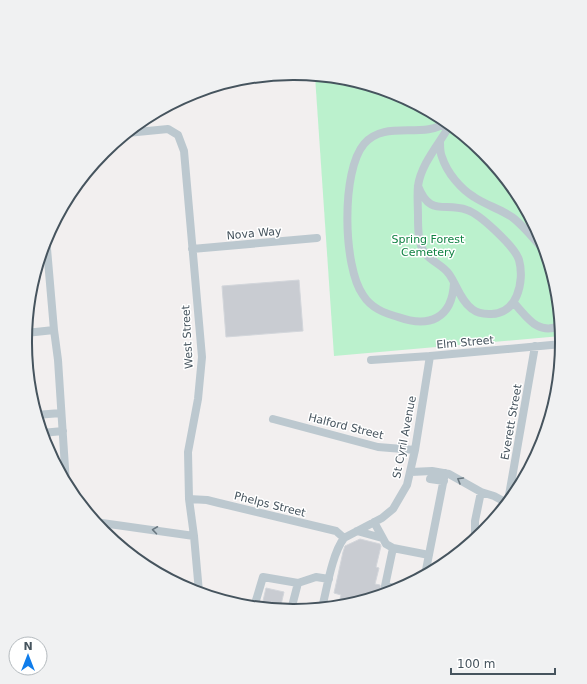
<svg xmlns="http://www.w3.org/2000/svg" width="587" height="684" font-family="'DejaVu Sans',sans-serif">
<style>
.green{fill:#bbf1cd}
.building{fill:#c9ccd2;stroke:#d3d6db}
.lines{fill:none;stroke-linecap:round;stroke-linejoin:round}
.minor{stroke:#bcc8cf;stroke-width:8}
.oneway{stroke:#697780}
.labels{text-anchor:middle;stroke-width:3;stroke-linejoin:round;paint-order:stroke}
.street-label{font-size:11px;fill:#46545e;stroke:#fff}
.park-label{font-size:11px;fill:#128344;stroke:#fff}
.rim{fill:none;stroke:#46545e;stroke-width:2}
</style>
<rect width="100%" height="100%" fill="#f2efef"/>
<!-- green -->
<path class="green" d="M315 76 346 79 396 94 443 119 484 152 517 193 542 239 557 290 561 336 334 356Z"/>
<!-- building -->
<path class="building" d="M299 280 303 331 226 337 222 286Z
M360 539 380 544 381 546 376 567 379 568 375 584 380 585 381 590 380 595 346 605 338 606 341 595 334 593 343 552 345 546Z
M266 588 284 592 280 609 262 605Z"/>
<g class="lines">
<!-- minor -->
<path class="minor" d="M447 122C423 140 385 119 364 144 341 171 343 267 363 295 371 308 384 313 398 317 429 328 452 319 454 283
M127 133 168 129 178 135 184 151 202 357 198 399 188 452 189 499 194 536 199 592
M440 142C440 147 440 153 442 157 447 173 461 189 474 197 486 205 500 209 512 217 525 227 535 240 546 253
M418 186C430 217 444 202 467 210 480 214 515 247 519 260 525 281 517 316 489 314 483 314 477 313 472 309 460 300 457 285 449 274 443 265 430 261 424 252 418 242 418 228 418 216 418 207 417 196 418 186 421 164 439 144 450 125
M46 237 54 330 58 360 66 483
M192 249 317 238
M514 303C528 318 537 335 560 326
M26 333 54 330
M371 360 430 356 562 344
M36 415 61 413
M273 419 378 447 415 450
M42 433 63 431
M411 472 432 471 449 474 481 492 494 496 507 503
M430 479 444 481
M189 499 207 500 219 503 336 531 344 538
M508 501 535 346
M95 522 194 536
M374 522 386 544 393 548 385 586 399 589
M357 531 382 538
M475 538V521L481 492
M393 548 429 555
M425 575 445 473
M254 607 263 577 298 583 316 577 329 579
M322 608C327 588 332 554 344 538L382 518 393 509 407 485 415 450 430 356
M291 610 298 583"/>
</g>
<!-- one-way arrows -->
<defs><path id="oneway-chevron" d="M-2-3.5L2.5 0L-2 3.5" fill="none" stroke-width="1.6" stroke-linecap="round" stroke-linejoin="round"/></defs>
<g class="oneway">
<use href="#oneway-chevron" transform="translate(460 480) rotate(-150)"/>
<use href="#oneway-chevron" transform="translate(155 530) rotate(-172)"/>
</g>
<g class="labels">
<!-- street labels -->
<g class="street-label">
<text transform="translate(254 233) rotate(-5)" y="4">Nova Way</text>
<text transform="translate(187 337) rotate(-93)" y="4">West Street</text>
<text transform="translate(465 342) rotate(-5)" y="4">Elm Street</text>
<text transform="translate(511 422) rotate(-80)" y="4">Everett Street</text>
<text transform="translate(346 426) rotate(14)" y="4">Halford Street</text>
<text transform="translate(404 437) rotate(-79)" y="4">St Cyril Avenue</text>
<text transform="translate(270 504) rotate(14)" y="4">Phelps Street</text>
</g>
<!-- park labels -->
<g class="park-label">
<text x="428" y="243">Spring Forest<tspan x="428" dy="13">Cemetery</tspan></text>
</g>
</g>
<!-- crop -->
<path d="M0 0H587V684H0ZM293 80H294A261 261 0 0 1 555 341V343A261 261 0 0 1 294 604H293A261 261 0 0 1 32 343V341A261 261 0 0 1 293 80Z" fill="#f0f1f2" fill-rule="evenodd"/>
<path class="rim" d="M293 80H294A261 261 0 0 1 555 341V343A261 261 0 0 1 294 604H293A261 261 0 0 1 32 343V341A261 261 0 0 1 293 80Z"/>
<!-- north arrow -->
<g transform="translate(28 656)"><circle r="19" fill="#ffffff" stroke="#b5bbbf"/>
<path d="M0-3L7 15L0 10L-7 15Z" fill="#107deb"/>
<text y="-6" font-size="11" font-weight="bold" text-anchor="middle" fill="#46545e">N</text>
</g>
<!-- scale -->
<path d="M451 668v6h104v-6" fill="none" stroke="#46545e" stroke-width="2"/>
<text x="457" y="668" font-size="12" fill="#46545e" stroke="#ffffff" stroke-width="3" paint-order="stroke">100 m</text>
</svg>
